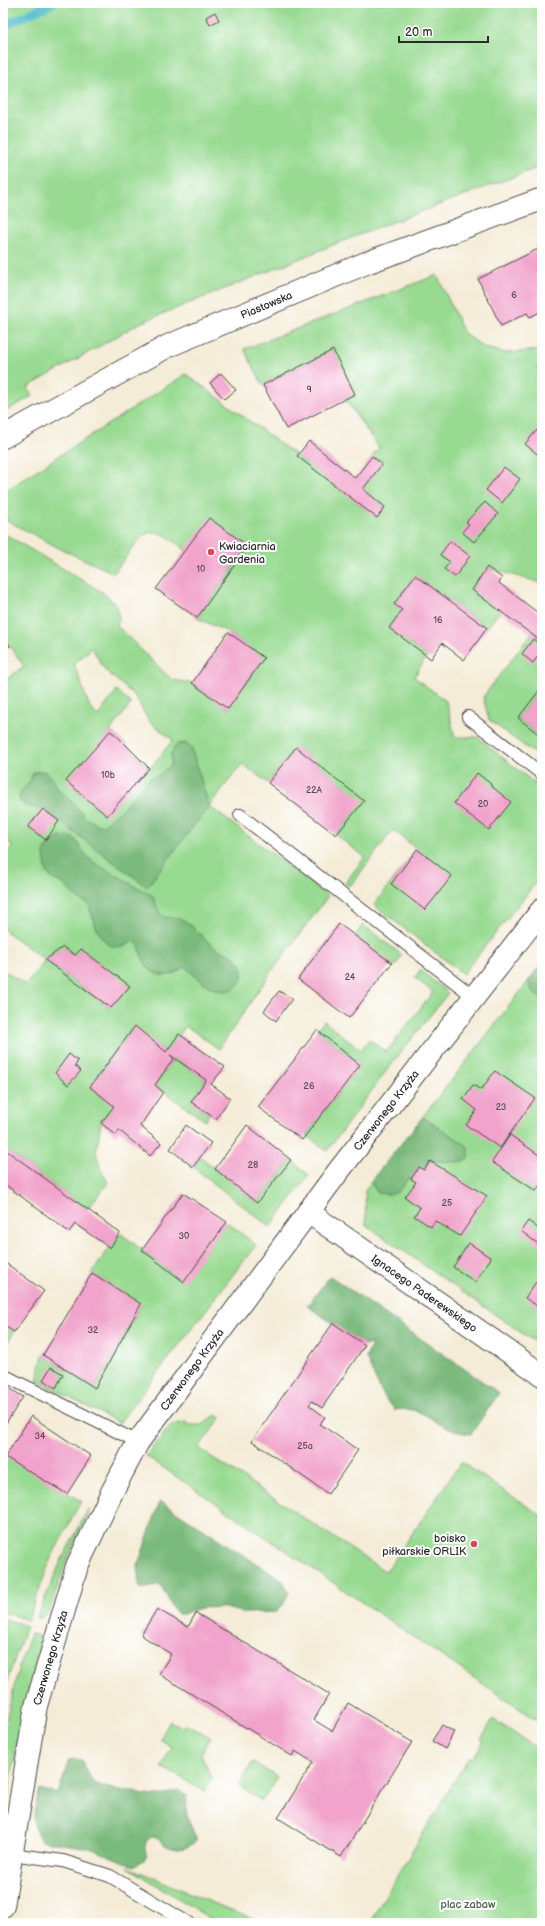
<svg xmlns="http://www.w3.org/2000/svg" width="545" height="1926" font-family="'Balsamiq Sans',sans-serif">
<style>
.green{fill:#98da92;stroke:#62825e;fill-rule:evenodd}
.forest{fill:#7aba7c;stroke:#527254}
.lines{fill:none;stroke-linecap:round;stroke-linejoin:round}
.stream{stroke:#50bccb;stroke-width:9}
.building{fill:#f1a3cb}
.service-casing{stroke:#494845;stroke-width:14}
.minor-casing{stroke:#494845;stroke-width:24}
.tertiary-casing{stroke:#494845;stroke-width:24}
.service{stroke:#fff;stroke-width:12}
.minor{stroke:#fff;stroke-width:22}
.tertiary{stroke:#fff;stroke-width:22}
.poi-dot{fill:#d1495b;stroke:#fff;stroke-width:1.5}
.labels{text-anchor:middle;stroke-width:4;stroke-linejoin:round;paint-order:stroke}
.number-label{font-size:9px;fill:#5c4953}
.street-label{font-size:11px;fill:#2b2b2b;stroke:#fff}
.poi-label{font-size:11px;fill:#2b2b2b;stroke:#fff;text-anchor:start}
.park-label{font-size:11px;fill:#4c604a;stroke:#fff}
</style>
<rect width="100%" height="100%" fill="#fff"/>
<filter id="ink" filterUnits="userSpaceOnUse"><feTurbulence type="fractalNoise" baseFrequency=".025" numOctaves="2"/><feDisplacementMap in="SourceGraphic" scale="8" xChannelSelector="R" yChannelSelector="G"/><feConvolveMatrix kernelMatrix="1 2 1 2 8 2 1 2 1" color-interpolation-filters="sRGB"/></filter>
<filter id="wash" filterUnits="userSpaceOnUse"><feTurbulence type="fractalNoise" baseFrequency=".012" numOctaves="4" result="noise"/><feDisplacementMap in="SourceGraphic" scale="16" xChannelSelector="R" yChannelSelector="G"/><feGaussianBlur stdDeviation="0.9" result="paint"/><feColorMatrix in="noise" values="0 0 0 0 0 0 0 0 0 0 0 0 0 0 0 0 0 1.4 0 .05"/><feComposite in="paint" operator="in"/></filter>
<g filter="url(#wash)">
<rect width="100%" height="100%" fill="#f4ecd7"/>
<!-- green -->
<path class="green" d="M21 3H542V166L343 241 140 323 28 387 32 396 3 413V384L6 382 3 375V11Z
M437 275 464 333 485 348 505 353 542 350V368H537L542 375V528L540 531 542 533V583L487 568 472 589 500 611 487 628 415 575 394 604 402 610 389 628 427 656 414 677 446 701 455 737H477L542 789V875L463 974 374 905 417 849 393 830 350 886 345 883 365 857 336 835 363 801 296 747 268 783 242 764 209 806 328 896 267 978 219 1049 186 1026 166 1052 134 1027 90 1087 114 1106 101 1123 96 1152 100 1167 108 1183 87 1209 3 1148V970L26 985 45 960 3 929V858L12 847 3 835V682L24 666 3 636V533L102 592 110 599 117 607 119 619 117 626 172 680 192 683 228 709 264 658 228 632 197 618 248 547 186 550 167 536 157 532 148 533 136 543 114 573 61 549 6 520 3 518V492L186 374 297 456 377 518 385 507 363 489 382 464 372 456 379 448 345 399 355 394 333 350 263 385 244 349ZM92 648 105 670 134 695 149 721 173 740 150 768 116 735 110 731 131 704 117 690 98 716 90 708 74 664ZM43 809 59 821 45 839 29 827ZM63 947 75 955 81 949 130 987 110 1008 45 960Z
M531 634 542 642V687L518 718 542 737V759L489 720 483 697Z
M363 925 402 955 395 966 355 936Z
M542 963V1347L366 1225 365 1190 480 1044Z
M420 970 448 993 387 1070 327 1151 306 1135 360 1065 317 1030 324 1021 361 1050 369 1039 386 1052 433 992 415 978Z
M174 1058 206 1080 191 1102 209 1114 205 1121 155 1085Z
M201 1157 257 1203 291 1160 309 1175 270 1227 193 1167Z
M227 1222 256 1245 119 1423 37 1381 43 1355 95 1388 141 1305 92 1273 120 1233 183 1282Z
M3 1325 14 1332 3 1350Z
M216 1415 221 1418 198 1448 386 1572 461 1462 542 1516V1724L146 1456 171 1425 185 1422 190 1425H201Z
M3 1455 81 1501 51 1558 28 1620 3 1612Z
M89 1508V1512L65 1565 49 1612 41 1618 37 1617 61 1561Z
M3 1618 26 1626 3 1693Z
M31 1634 37 1635 40 1638 39 1648 24 1707 3 1825V1734L19 1666Z
M493 1719 542 1752V1923H369L469 1757 472 1759 484 1741 481 1739Z
M170 1721 183 1728 185 1723 210 1737 201 1754 212 1779 205 1791 161 1767 172 1747 160 1739Z
M253 1762 277 1777 262 1801 238 1786Z
M128 1867 261 1923H217Z"/>
<!-- forest -->
<path class="forest" d="M187 743 191 747 209 806 147 887 43 809 25 806 19 799C20 790 25 788 30 781 32 778 31 775 34 772L44 771 52 777C55 793 80 804 84 817L98 825H103L119 812 150 778 159 775 171 765V753L177 744Z
M67 836 74 838 87 857 98 865 153 896 159 912 165 917C173 918 181 918 188 923 197 930 204 939 213 946 223 953 237 954 242 967 244 972 243 980 239 984 221 1003 199 979 185 967 181 969 177 972 173 974 153 981 141 962 139 945L134 941C130 943 126 946 122 947 99 950 94 919 88 903L78 899 63 884 51 878 46 870 44 853 48 844 59 837Z
M542 963V998L534 994 528 982Z
M423 1117 466 1145 469 1151V1158L462 1162 430 1161 424 1170 419 1167 411 1179H407C399 1194 395 1196 378 1193L370 1182Z
M330 1276 499 1393 471 1434C464 1433 456 1432 449 1429 430 1420 418 1405 395 1410L389 1404 380 1389 366 1358 372 1344 365 1345 307 1306Z
M160 1501 283 1581 289 1592 283 1605 275 1612 245 1613 221 1607 202 1608 191 1610 184 1614H178C169 1605 167 1594 160 1584L147 1588 140 1587C137 1579 139 1573 138 1565Z
M76 1759 81 1761 94 1783 118 1791H135L143 1795 160 1796 179 1790 187 1795 186 1812 196 1840C190 1849 177 1851 167 1846 159 1842 153 1829 145 1844L147 1854 144 1860 134 1866 90 1848 42 1841C28 1823 35 1809 40 1789L58 1794 69 1760Z"/>
<g class="lines">
<!-- stream -->
<path class="stream" d="M3 26 53 3"/>
</g>
<g id="blocks">
<!-- building -->
<path class="building" d="M215 12 219 20 210 25 206 17Z
M542 247V311L530 317 527 313 501 326 478 279Z
M333 350 355 394 286 429 263 385Z
M221 373 236 390 224 399 210 383Z
M537 430 542 435V458L525 444Z
M309 441 355 478 372 456 382 464 363 489 385 507 377 518 297 456Z
M504 467 520 479 502 503 486 490Z
M485 502 498 514 474 542 462 532 469 524 466 522Z
M209 518 248 546 197 618 156 589Z
M450 541 470 556 455 577 444 569 450 562 440 555Z
M487 567 502 578 499 583 542 616V642L472 590Z
M415 575 487 628 464 660 442 643 431 659 389 628 402 610 394 604Z
M228 632 264 658 228 709 192 683Z
M3 636 10 646 3 651Z
M533 639 542 646V651L533 663 522 654Z
M542 687V737L518 718Z
M110 731 116 735 149 768 107 816 66 781Z
M296 747 364 801 336 835 268 783Z
M477 773 491 784 490 785 511 802 489 830 454 803Z
M43 809 59 821 46 840 28 827Z
M417 849 452 876 425 910 391 884Z
M339 924 392 963 349 1018 298 979Z
M63 947 75 955 81 949 130 986 111 1008 45 960Z
M279 991 292 999 276 1021 264 1011Z
M135 1026 166 1052 179 1034 225 1067 211 1084 230 1098 216 1119 191 1102 206 1080 170 1055 174 1058 155 1085 163 1092 140 1126 161 1143 150 1156 119 1130 116 1135 101 1123 114 1106 90 1087Z
M317 1030 360 1065 302 1140 258 1107Z
M69 1054 78 1061 75 1066 81 1071 68 1085 55 1073Z
M495 1071 535 1098 500 1148 466 1125 477 1110 463 1099 473 1085 481 1090Z
M186 1125 211 1143 193 1167 170 1149Z
M247 1125 291 1160 257 1203 215 1169Z
M510 1135 542 1157V1182L536 1191 492 1162Z
M3 1148 120 1233 110 1248 75 1224 69 1232 3 1183Z
M430 1161 487 1196 460 1236 435 1221 431 1227 414 1216 420 1208 405 1197 416 1182 411 1179 419 1167 424 1170Z
M183 1193 227 1222 184 1282 142 1250Z
M528 1221 542 1231 541 1246 521 1231Z
M469 1243 491 1258 475 1282 453 1267Z
M3 1261 44 1291 14 1332 3 1325Z
M92 1273 141 1304 95 1388 43 1355Z
M542 1273V1309L525 1298Z
M333 1323 365 1345 322 1408 312 1401 309 1405 325 1417 320 1424 358 1450 328 1494 252 1441Z
M51 1367 63 1374 56 1388 43 1380Z
M3 1384 23 1397 3 1428Z
M31 1416 91 1456 67 1494 5 1457Z
M157 1609 188 1627 196 1613 329 1694 314 1720 332 1731 348 1703 412 1742 341 1857 278 1818 313 1762 295 1751 292 1756 159 1674 171 1654 141 1635Z
M442 1725 454 1732 445 1749 432 1741Z"/>
</g>
</g>
<g filter="url(#ink)">
<use href="#blocks" fill-opacity="0" stroke="#494845" stroke-width="1"/>
<g class="lines">
<defs>
<path id="service" d="M468 717 542 774
M240 815 474 997
M3 1375 138 1442
M11 1854 63 1861 110 1876 188 1923"/>
<g id="minor">
<path id="s1" d="M308 1212 542 1375"/>
</g>
<g id="tertiary">
<path id="s2" d="M3 437 168 346 366 263 542 199"/>
<path id="s3" d="M3 1906 36 1706 77 1566 113 1490 138 1442 337 1173 542 910"/>
</g>
</defs>
<!-- service casing -->
<use href="#service" class="service-casing"/>
<!-- minor casing -->
<use href="#minor" class="minor-casing"/>
<!-- tertiary casing -->
<use href="#tertiary" class="tertiary-casing"/>
<!-- service -->
<use href="#service" class="service"/>
<!-- minor -->
<use href="#minor" class="minor"/>
<!-- tertiary -->
<use href="#tertiary" class="tertiary"/>
</g>
</g>
<!-- markers -->
<g class="poi-dot">
<circle cx="211" cy="552" r="4"/>
<circle cx="474" cy="1544" r="4"/>
</g>
<g class="labels">
<!-- number labels -->
<g class="number-label">
<text x="514" y="298">6</text>
<text x="309" y="392">9</text>
<text x="201" y="572">10</text>
<text x="438" y="623">16</text>
<text x="108" y="778">10b</text>
<text x="314" y="793">22A</text>
<text x="483" y="807">20</text>
<text x="350" y="980">24</text>
<text x="309" y="1089">26</text>
<text x="501" y="1110">23</text>
<text x="253" y="1168">28</text>
<text x="447" y="1206">25</text>
<text x="184" y="1239">30</text>
<text x="93" y="1333">32</text>
<text x="40" y="1439">34</text>
<text x="305" y="1449">25a</text>
</g>
<!-- street labels -->
<g class="street-label">
<text dy="4" stroke="none"><textPath href="#s2" startOffset="295">Piastowska</textPath></text>
<text dy="4" stroke="none"><textPath href="#s3" startOffset="901">Czerwonego Krzyża</textPath></text>
<text dy="4" stroke="none"><textPath href="#s1" startOffset="142">Ignacego Paderewskiego</textPath></text>
<text dy="4" stroke="none"><textPath href="#s3" startOffset="577">Czerwonego Krzyża</textPath></text>
<text dy="4" stroke="none"><textPath href="#s3" startOffset="253">Czerwonego Krzyża</textPath></text>
</g>
<!-- poi labels -->
<g class="poi-label">
<text x="219" y="550">Kwiaciarnia<tspan x="219" dy="13">Gardenia</tspan></text>
<text x="466" y="1542" text-anchor="end">boisko<tspan x="466" dy="13">piłkarskie ORLIK</tspan></text>
</g>
<!-- park labels -->
<g class="park-label">
<text x="468" y="1908">plac zabaw</text>
</g>
</g>
<!-- margin -->
<rect width="545" height="1926" fill="none" stroke="#fff" stroke-width="16"/>
<!-- scale -->
<path d="M399 36v6h89v-6" fill="none" stroke="#2b2b2b" stroke-width="2"/>
<text x="405" y="36" font-size="12" fill="#2b2b2b" stroke="#ffffff" stroke-width="3" paint-order="stroke">20 m</text>
</svg>
